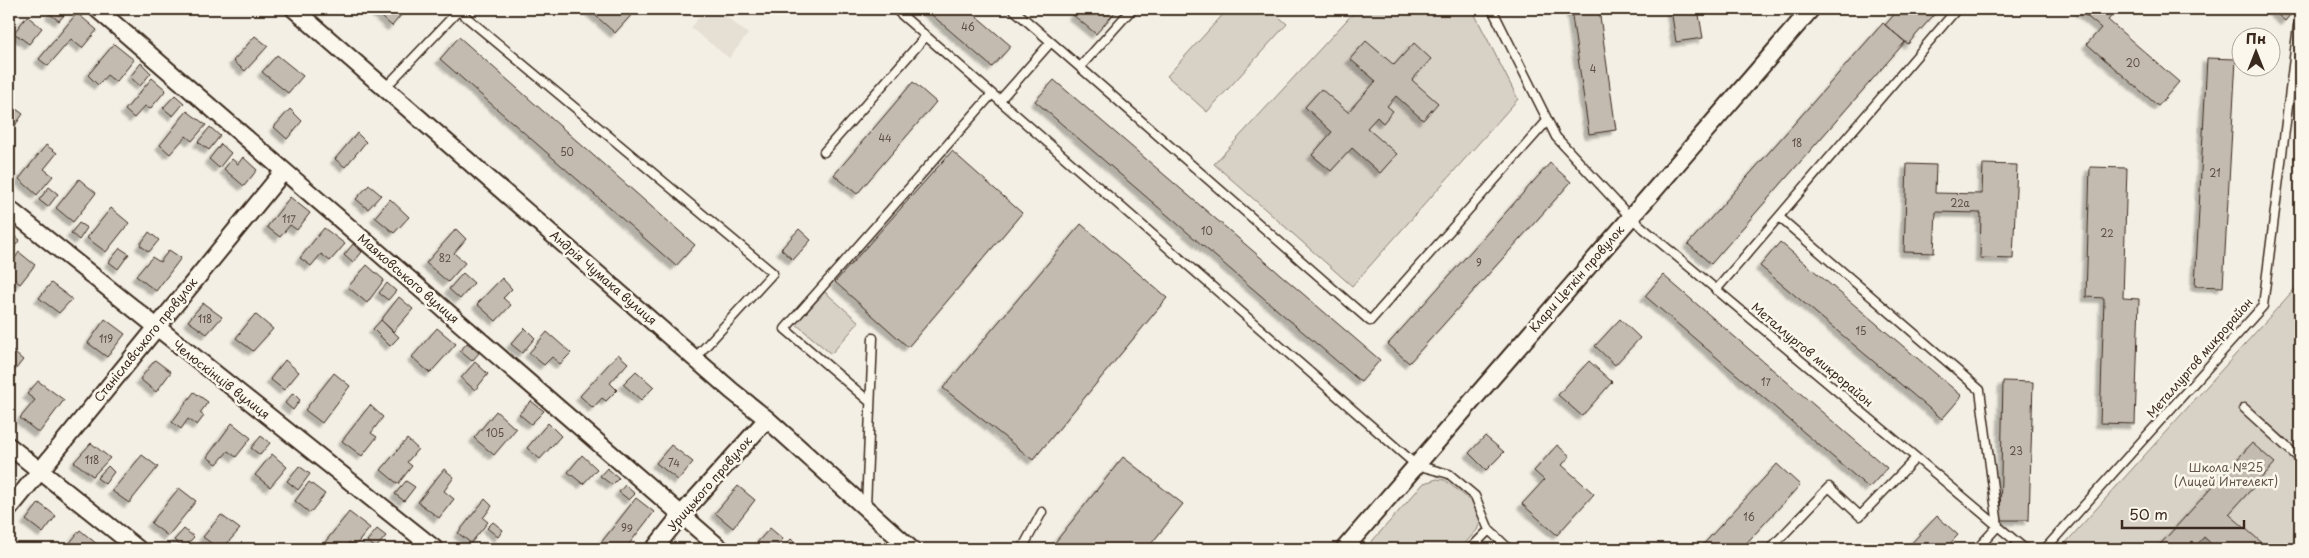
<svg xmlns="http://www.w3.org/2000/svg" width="2309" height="558" font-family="'Playpen Sans',sans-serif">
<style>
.built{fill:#e5dfd4}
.green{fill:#d8d1c6;stroke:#8a7e72}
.building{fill:#c3bbb0;stroke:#3b2a1e;filter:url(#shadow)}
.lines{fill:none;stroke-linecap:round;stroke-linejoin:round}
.lane-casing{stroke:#3b2a1e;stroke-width:11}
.street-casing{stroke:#3b2a1e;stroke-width:20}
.lane{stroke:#fbf7ec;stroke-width:8}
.street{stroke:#fbf7ec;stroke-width:16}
.labels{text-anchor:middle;stroke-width:5;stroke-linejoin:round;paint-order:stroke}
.number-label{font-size:10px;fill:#5d4e42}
.street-label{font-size:12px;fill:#3b2a1e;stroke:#fbf7ec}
.park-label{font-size:12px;fill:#625448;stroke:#fbf7ec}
</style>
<defs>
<filter id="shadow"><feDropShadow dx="-4.5" dy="4.5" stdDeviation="1" flood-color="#0004"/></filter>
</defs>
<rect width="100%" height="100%" fill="#f3efe4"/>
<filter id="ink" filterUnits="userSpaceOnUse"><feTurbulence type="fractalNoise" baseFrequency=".02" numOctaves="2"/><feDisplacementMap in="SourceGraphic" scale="10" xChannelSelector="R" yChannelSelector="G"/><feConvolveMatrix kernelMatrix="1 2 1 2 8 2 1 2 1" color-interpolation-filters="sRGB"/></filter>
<g filter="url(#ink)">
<!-- built -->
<path class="built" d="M706 9H717L748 34 729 58 691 28Z"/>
<!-- green -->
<path class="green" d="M1228 9H1270L1287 24 1207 112 1167 76Z
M1357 9H1472L1518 99 1352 286 1214 164Z
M2300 283V549L2061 548Z
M825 292 859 322 831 354 796 324Z
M1437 479 1445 480 1476 505 1481 520 1477 530 1460 549H1365L1424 483Z"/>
<!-- building -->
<path class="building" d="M54 9H69L59 21 50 14Z
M373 9H406L392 26Z
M588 9H633L635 11 615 33Z
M925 9H968L1011 46 992 67Z
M1078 9H1118L1096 34 1073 15Z
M1571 9H1599L1616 130 1589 134Z
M1671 9H1698L1703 38 1676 42Z
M1899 9H1939L1908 44 1885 25Z
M2078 9H2118L2108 20 2179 82 2158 106 2087 44 2101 28Z
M2271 9H2295L2285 21Z
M77 13 97 30 82 48 71 39 48 66 39 59Z
M27 16 42 28 29 44 14 33Z
M1883 23 1905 42 1711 264 1688 244Z
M255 36 268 46 245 71 233 61Z
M459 37 695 245 676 266 440 59Z
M1366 41 1394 65 1414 43 1431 59 1412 80 1438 103 1423 120 1396 96 1387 106 1393 111 1383 123 1377 117 1367 128 1397 154 1380 173 1352 148 1331 171 1312 155 1332 132 1305 107 1321 89 1348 112 1376 81 1350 59Z
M114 44 134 60 116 82 107 75 98 85 88 75Z
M277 55 303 76 288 93 262 72Z
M2207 58 2236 59 2223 287 2195 286Z
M141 63 151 73 140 86 130 77Z
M152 78 166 90 150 109 145 106 134 118 125 110Z
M1054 80 1380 360 1361 382 1035 101Z
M913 82 936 102 857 194 834 175Z
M175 95 184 103 173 116 163 108Z
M12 106 23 114 9 134V111Z
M290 109 302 121 287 139 274 127Z
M187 111 206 125 192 141 186 136 170 154 160 145Z
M210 127 220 136 209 150 198 142Z
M357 133 366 142 345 167 335 159Z
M221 144 231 153 219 168 209 159Z
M46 145 57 153 44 169 53 176 37 195 19 179Z
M952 151 1022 213 908 347 835 282Z
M243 157 257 170 244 186 224 169 232 159 238 164Z
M1550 163 1571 182 1409 363 1388 344Z
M1907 164 1936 165 1935 193 1982 194 1983 164 2017 165 2013 259 1980 258 1981 213 1936 212 1934 253 1904 252Z
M2090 167 2127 168 2123 298 2139 299 2135 424 2100 423 2104 298 2086 297Z
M79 179 96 193 73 222 56 208Z
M369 185 381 195 368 209 356 199Z
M49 187 58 194 48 207 39 200Z
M290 197 310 213 297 230 290 225 280 237 267 227Z
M390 199 409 217 394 233 375 217Z
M111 208 129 223 106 252 87 238Z
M79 223 87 228 79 240 71 233Z
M1081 224 1167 298 1033 460 943 388Z
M324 228 345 244 330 261 321 254 311 266 300 258Z
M456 229 466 239 454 253 465 263 448 282 426 263Z
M799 229 811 240 793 260 781 249Z
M149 232 159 240 149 252 140 245Z
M11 233 20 240 10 252 9 236Z
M1780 242 1962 396 1942 419 1760 266Z
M353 244 362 252 353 263 344 255Z
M120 248 129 254 118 269 109 262Z
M169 250 181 258 156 291 136 276 152 257 160 262Z
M19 252 35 265 20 284 9 275V267Z
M367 265 384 280 367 303 348 287Z
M463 273 474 283 460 299 449 289Z
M1663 275 1887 468 1869 488 1645 296Z
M502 278 512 289 503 298 511 305 496 321 477 304Z
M51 283 72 299 59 313 39 298Z
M387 283 396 291 388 300 379 293Z
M399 297 413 309 393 332 381 320Z
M203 303 222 317 207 334 188 321Z
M255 314 273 329 253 351 236 338Z
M105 319 125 334 107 357 88 343Z
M1620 319 1640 338 1615 365 1595 346Z
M381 320 399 337 390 346 373 329Z
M437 328 456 344 430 373 412 357Z
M525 328 535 338 522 353 511 344Z
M547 332 571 353 560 364 552 357 544 365 529 353Z
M467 343 479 353 472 361 460 351Z
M9 348 23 360 10 376 9 375Z
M618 354 628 363 610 383 617 390 606 401 602 398 593 408 580 396Z
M155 360 171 372 156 392 140 379Z
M285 360 299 372 284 390 270 379Z
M1589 361 1612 382 1582 416 1558 395Z
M475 362 488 374 475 390 461 378Z
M636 371 654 387 641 400 623 384Z
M334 373 350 386 322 423 305 410Z
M38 381 64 400 39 433 20 418 35 400 27 394Z
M2003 381 2033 382 2029 520H2000Z
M194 392 208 402 200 413 204 416 197 425 188 419 181 429 172 422Z
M293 393 300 400 293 410 285 403Z
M531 401 544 411 531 424 519 414Z
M370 405 383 417 371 433 377 437 362 456 342 441Z
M496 411 516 429 494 455 474 438Z
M232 423 251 438 236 457 228 451 217 464 207 457Z
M548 423 561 436 540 459 527 448Z
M261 436 270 443 260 455 251 448Z
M1485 436 1504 452 1486 470 1469 453Z
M407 439 418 449 407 462 412 466 398 484 381 470Z
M91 443 110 458 93 476 74 462Z
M2252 443 2275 463 2229 514 2269 549H2217L2204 537 2193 549H2156Z
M671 445 693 462 678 480 656 463Z
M1557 445 1570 456 1562 465 1594 494 1557 535 1522 504 1544 480 1534 471Z
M272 454 287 467 270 487 255 475Z
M142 455 158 467 129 503 112 491Z
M582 455 597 469 583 484 568 472Z
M1123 457 1183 504 1147 549H1059L1053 545Z
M1777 464 1800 485 1741 549H1699Z
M108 466 114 472 105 484 97 478Z
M299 466 310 474 298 490 287 481Z
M607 468 619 478 612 485 600 476Z
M444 469 454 477 444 491 454 499 439 518 418 502Z
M406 481 415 487 404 501 395 494Z
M309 482 325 494 310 513 295 501Z
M625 485 635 494 629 500 619 492Z
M738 486 755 500 733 528 715 513Z
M179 488 196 501 168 536 151 523Z
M636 498 654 512 625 549H607L600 544Z
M485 499 492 506 483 518 488 522 471 543 458 533Z
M39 503 56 516 43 533 26 520Z
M349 512 370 528 355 546 349 542 345 547 341 545 337 549H326L322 546Z
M221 515 240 529 222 549H219L203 537Z
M1937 516 1958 535 1945 549H1906Z
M493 522 503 530 498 537 487 528Z
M770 528 783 539 774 549H759L754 546Z
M184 529 194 537 184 548 174 540Z
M377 529 386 536 376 548 367 541Z
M80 530 98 545 95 549H65Z
M791 539 802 549H782Z"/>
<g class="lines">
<defs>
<path id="lane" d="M895 9 1416 465 1449 474 1475 496 1489 530 1509 549
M1492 9 1556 137 1630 217 2025 549
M459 11 773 273 695 358
M1051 42 1370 321 1547 121
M1080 67 1132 9
M385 88 460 9
M1000 100 1051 42 1013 9
M824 152 926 36
M1779 217 1980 390 1998 526 1977 549
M1716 290 1957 9
M870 402 785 329 992 94
M2244 408 2300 459
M866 507 873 338
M1022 549 1042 512
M1470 549 1489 530
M1770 549 1829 487 1860 516 1916 458
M2045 549 2263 306 2298 26 2300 24"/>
<path id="street" d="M97 9 721 549
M294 9 732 391 767 419 911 549
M9 209 435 549
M9 446 138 549
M9 509 283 172
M654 549 681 515 767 419
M1344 549 1811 9"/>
</defs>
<!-- lane casing -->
<use href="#lane" class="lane-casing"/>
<!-- street casing -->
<use href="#street" class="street-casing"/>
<!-- lane -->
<use href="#lane" class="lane"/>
<!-- street -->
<use href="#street" class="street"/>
</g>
</g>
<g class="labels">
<!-- number labels -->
<g class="number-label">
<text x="968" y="31">46</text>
<text x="2133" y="67">20</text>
<text x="1593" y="73">4</text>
<text x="885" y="142">44</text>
<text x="1797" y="147">18</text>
<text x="567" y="156">50</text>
<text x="2215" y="177">21</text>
<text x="1960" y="207">22а</text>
<text x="289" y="223">117</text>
<text x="1207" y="235">10</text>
<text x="2107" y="237">22</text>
<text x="445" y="262">82</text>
<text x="1479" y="267">9</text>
<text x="205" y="323">118</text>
<text x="1861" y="335">15</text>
<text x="106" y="343">119</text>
<text x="1766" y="386">17</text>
<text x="495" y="437">105</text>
<text x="2016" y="455">23</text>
<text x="92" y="464">118</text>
<text x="674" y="467">74</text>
<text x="1749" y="521">16</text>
<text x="627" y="532">99</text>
</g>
<!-- street labels -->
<g class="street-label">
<text transform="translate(603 278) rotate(41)" y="4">Андрія Чумака вулиця</text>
<text transform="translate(408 279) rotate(41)" y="4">Маяковського вулиця</text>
<text transform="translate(1577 279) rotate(-49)" y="4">Клари Цеткін провулок</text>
<text transform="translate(146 340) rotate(-51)" y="4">Станіславського провулок</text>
<text transform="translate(1812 355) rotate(40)" y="4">Металлургов микрорайон</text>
<text transform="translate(2200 358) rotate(-49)" y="4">Металлургов микрорайон</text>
<text transform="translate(221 380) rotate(38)" y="4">Челюскінців вулиця</text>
<text transform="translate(710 484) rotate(-49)" y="4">Урицького провулок</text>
</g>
<!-- park labels -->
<g class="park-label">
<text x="2226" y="472">Школа №25<tspan x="2226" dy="14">(Лицей Интелект)</tspan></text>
</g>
</g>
<!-- margin -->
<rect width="2309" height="558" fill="none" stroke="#fbf7ec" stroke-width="30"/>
<rect x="15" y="15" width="2279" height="528" fill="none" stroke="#3b2a1e" stroke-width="2" filter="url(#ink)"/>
<!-- north arrow -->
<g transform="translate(2256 52)"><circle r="24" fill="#fbf7ec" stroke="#aea59a"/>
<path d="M0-4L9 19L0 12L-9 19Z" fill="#3b2a1e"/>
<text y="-8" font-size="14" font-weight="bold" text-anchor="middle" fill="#3b2a1e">Пн</text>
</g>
<!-- scale -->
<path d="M2122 520v8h122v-8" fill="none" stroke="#3b2a1e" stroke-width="2.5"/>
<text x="2129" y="520" font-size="15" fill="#3b2a1e" stroke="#fbf7ec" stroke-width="4" paint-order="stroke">50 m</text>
</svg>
